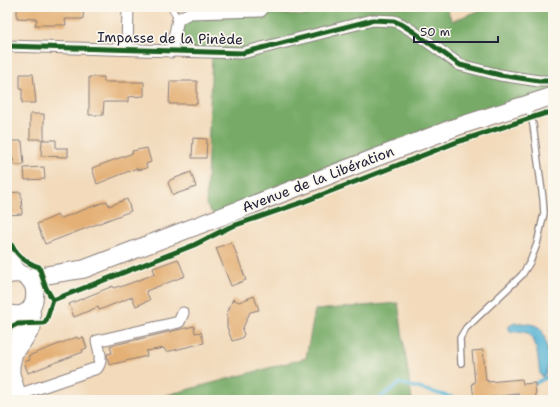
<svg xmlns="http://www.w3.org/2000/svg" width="560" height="407" font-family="'Shantell Sans',sans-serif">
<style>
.forest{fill:#76aa66;stroke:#4c6650}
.water{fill:#56b3d4;stroke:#3c6a88}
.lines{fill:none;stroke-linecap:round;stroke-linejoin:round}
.stream{stroke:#56b3d4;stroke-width:3.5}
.building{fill:#e4b076}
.lane-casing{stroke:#8a7e7b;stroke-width:8}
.street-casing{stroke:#8a7e7b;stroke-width:13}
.secondary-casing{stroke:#8a7e7b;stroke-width:17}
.primary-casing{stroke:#8a7e7b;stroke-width:19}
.lane{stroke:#fff;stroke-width:5.5}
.street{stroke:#fff;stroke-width:11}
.secondary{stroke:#fff;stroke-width:15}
.primary{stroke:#fff;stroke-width:17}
.cycleway-casing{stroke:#fbf7ec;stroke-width:8}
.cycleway{stroke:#1b5e20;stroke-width:5}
.labels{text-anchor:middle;stroke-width:3.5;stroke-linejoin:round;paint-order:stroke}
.street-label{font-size:14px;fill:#22223b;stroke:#fbf7ec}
</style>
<rect width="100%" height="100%" fill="#fbf7ec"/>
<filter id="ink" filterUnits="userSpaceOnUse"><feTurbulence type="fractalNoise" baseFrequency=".025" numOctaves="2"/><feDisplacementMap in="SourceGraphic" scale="8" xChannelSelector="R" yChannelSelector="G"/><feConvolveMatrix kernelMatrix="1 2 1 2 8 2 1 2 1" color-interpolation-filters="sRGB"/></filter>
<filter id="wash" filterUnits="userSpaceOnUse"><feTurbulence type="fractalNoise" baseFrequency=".012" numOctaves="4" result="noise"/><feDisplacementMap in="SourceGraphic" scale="16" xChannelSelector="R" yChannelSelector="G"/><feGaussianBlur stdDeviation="0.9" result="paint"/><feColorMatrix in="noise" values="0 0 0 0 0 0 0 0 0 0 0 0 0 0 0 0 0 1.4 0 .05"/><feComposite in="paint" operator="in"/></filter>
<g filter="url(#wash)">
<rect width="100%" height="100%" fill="#f2dabb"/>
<!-- forest -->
<path class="forest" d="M308 7H446L452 21 489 7H553V96L216 218 206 205 212 53 171 52 178 19 261 13 307 16Z
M398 303 412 400H156V398L306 358 315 310Z"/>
<!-- water -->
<path class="water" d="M515 323C522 323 533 323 540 328 547 334 551 370 544 376H541L540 374C538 364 538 338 527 333 521 330 514 334 509 330V326Z"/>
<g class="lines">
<!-- stream -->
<path class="stream" d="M531 386 545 378 553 377
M377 400 400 383 462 400
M505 400 519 393"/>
</g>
<g id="blocks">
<!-- building -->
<path class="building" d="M17 7H84L83 19H65L66 25H35L37 19 17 18Z
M20 74H33L36 103H22V89H20Z
M89 77H104V82H144V96L128 97V102H104L103 115H89Z
M170 81H197V104H169Z
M30 114H44V139H30Z
M193 138 207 139 206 158H192Z
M42 140H56V148H68V157L41 156Z
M11 141H22L24 165H14V160H12Z
M147 148 151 162 146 164 147 168 137 170V168L97 184 92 168 133 153 132 151Z
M44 167 45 179 25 180 24 168Z
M191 172 196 187 173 195 168 183 170 180Z
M21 192 22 214 7 215V193Z
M127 199 131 211 45 244 37 224 58 215 59 219 107 201 109 206Z
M232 242 246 280 231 286 216 248Z
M178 259 185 276 146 291 150 300 136 306 132 297 99 310 98 307 74 317 69 304 113 286 114 288 119 286 120 287 155 274 153 268Z
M254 296 259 310 250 312 242 330 244 334 242 338 232 341 227 327V317L226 316 233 299 239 302Z
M194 326 195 333 201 332 204 343 166 352 164 348 146 351 147 356 109 365 107 354 112 353 110 346Z
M77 337 78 339 83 337 87 348 82 350 83 352 28 373 24 362 30 360 28 356Z
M483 350 486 381 488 380V382L522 379 523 384 535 383 536 398 520 399 519 394 474 399 472 383H475L472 351Z"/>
</g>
</g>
<g filter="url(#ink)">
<use href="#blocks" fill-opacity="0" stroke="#8a7e7b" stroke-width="1"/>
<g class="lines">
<defs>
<path id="lane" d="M171 7 178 19
M461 363 460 338 466 328 522 275 530 262 537 244 544 213 543 199 533 125 528 107"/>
<path id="street" d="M7 46 242 53 373 20 394 21 401 24 414 32 460 65 500 75 539 81H553
M127 49 128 7
M171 52 178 19 190 13 261 11
M18 395 97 368C103 360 99 350 97 341L179 322 183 313"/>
<path id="secondary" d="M7 258 22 275
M13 315 19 330V334L12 366V374L20 400
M18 350 33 328 32 306"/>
<path id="primary" d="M7 275C45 264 43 326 7 313
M28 278 84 269 456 127 553 96"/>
</defs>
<!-- lane casing -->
<use href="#lane" class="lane-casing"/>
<!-- street casing -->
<use href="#street" class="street-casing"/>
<!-- secondary casing -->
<use href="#secondary" class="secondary-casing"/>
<!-- primary casing -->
<use href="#primary" class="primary-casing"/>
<!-- lane -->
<use href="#lane" class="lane"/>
<!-- street -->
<use href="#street" class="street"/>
<!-- secondary -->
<use href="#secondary" class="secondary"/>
<!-- primary -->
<use href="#primary" class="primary"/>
<defs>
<path id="cycleway" d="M7 46 242 53 373 20 394 21 401 24 414 32 460 65 500 75 539 81H553
M7 238C15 252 23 262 39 267L46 288 53 300 194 245 230 227 303 202 457 142 546 113 553 114
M7 329 17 324 44 323 46 321 53 300"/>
</defs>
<!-- cycleway casing -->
<use href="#cycleway" class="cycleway-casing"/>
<!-- cycleway -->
<use href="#cycleway" class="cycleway"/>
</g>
</g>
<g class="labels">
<!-- street labels -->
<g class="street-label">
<text transform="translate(170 38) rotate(1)" y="5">Impasse de la Pinède</text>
<text transform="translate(318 179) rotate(-21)" y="5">Avenue de la Libération</text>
</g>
</g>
<!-- margin -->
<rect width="560" height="407" fill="none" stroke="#fbf7ec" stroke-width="24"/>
<!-- scale -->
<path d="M414 36v6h84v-6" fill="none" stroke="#22223b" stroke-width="2"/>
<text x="420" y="36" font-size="12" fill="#22223b" stroke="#fbf7ec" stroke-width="3" paint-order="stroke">50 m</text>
</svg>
